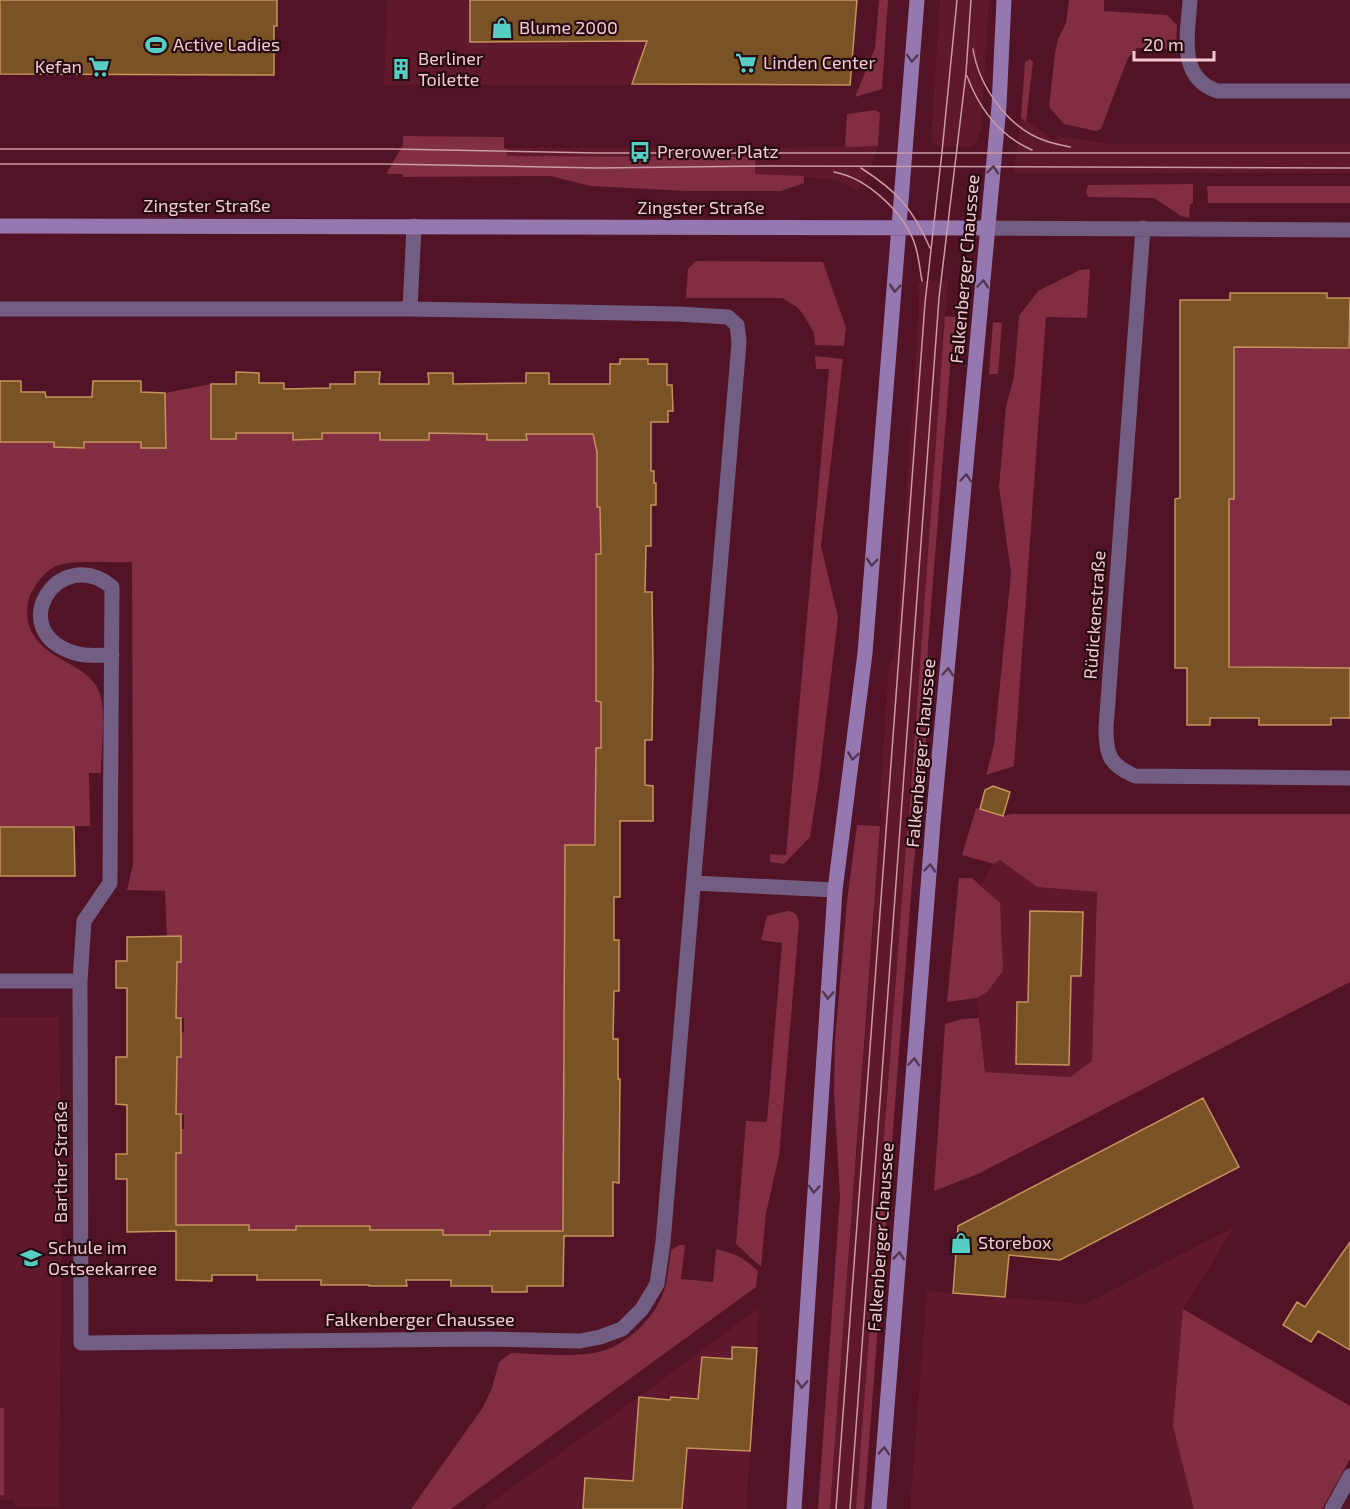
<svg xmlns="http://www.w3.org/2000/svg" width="1350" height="1509" font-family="'Exo 2',sans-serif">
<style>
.built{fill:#60192c}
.green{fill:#812d42}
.building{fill:#795225;stroke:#c5935d;stroke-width:1.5}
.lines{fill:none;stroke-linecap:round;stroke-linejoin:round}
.street{stroke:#715e82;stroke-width:15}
.secondary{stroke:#9678b1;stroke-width:15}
.tram{stroke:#ca9ba5;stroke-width:1.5}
.oneway{stroke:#533752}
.labels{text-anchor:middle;stroke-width:4.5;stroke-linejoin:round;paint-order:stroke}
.poi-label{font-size:18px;fill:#f3cad1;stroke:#270b12;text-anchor:start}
.street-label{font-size:18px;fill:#f3cad1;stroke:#270b12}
</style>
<rect width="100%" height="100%" fill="#511325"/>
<!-- built -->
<path class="built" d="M387 0H857L850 85H384Z
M940 0H989L981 130 975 144 968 147 937 146 933 144 931 138Z
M1021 117 1054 140 1057 136 1111 144H1350V173H1014Z
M878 146 869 173 857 191 847 184 830 179 755 174V158L507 156V148H755Z
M948 280 856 1509H830L882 812 879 811 889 666 895 656 919 313 918 282Z
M999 859 1037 887 1097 892 1092 1061 1070 1077 985 1072 977 998 987 992 1000 903 981 886 989 870Z
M0 1017H59L62 1191 59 1507H17L13 1500H0Z
M1234 1227 1183 1309 1350 1406V1459L1322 1509H910L927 1291 1085 1304Z
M759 1308 746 1509H482L639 1397Z"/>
<!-- green -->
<path class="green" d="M879 0H888L882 89 855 97 875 48Z
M1069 0H1104V11L1167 15 1177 25 1176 49 1137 48 1128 58 1101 129 1096 131 1064 124 1049 107 1055 53 1058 39 1066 23Z
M1030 59 1033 62 1026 122 1021 117 1025 62Z
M875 110 880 113 878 146 845 147 847 114Z
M403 136 504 137V148H507V156L755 157V174L804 176V183L781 191H687L590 186 550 176 403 177V174H386L403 145Z
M1193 184V203L1190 204 1189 218 1181 216 1154 198 1088 197 1086 192 1088 185Z
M1207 186H1350V203H1208Z
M696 261 823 262 846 328 844 346 815 345 814 333 803 314 797 307 782 298H686L688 269Z
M1090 269 1087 318 1046 317 1014 766 986 775 994 745 1011 573 999 487 1006 406 1014 377 1019 316 1038 291 1080 270Z
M945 316 956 317 950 368 928 645 926 742 918 816 909 815Z
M993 322 1002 323 998 374H989Z
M1350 343V668H1229V597L1225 526 1229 525 1230 347 1301 348Z
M815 356 843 359 821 546 838 617 819 779 810 837 784 864 770 862V854L786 855 829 369H816Z
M211 384V439H236V433H293L294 440 322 439V433H380V440H429V433L487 434V440H526V434H597V507H600L601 554H596V701L601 702V748L596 749 595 820 601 845 565 846 563 1231H490V1235H443V1231L370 1230 369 1226H296V1230H249V1225H176V1153H181V1129H184V1115L176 1114 177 1057H181V1033L184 1032V1018H176L177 962H181V937H167L165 891 127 890 133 864 132 562C116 563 72 560 59 565 47 569 39 579 33 590 27 599 26 610 28 621 37 662 89 660 100 694 106 713 101 752 101 773H89L90 826 0 827V442H54L55 447H83L84 442H141V448L166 447 165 393Z
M976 808 1003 816 1011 814H1350V982L978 1174 934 1191 945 1024 962 1019 979 1018 985 1072 1070 1077 1092 1061 1097 892 1037 887 1000 860 994 864 962 855Z
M857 825 880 826 830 1509H818L840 1197 834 1093 835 1040 847 901Z
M907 831 917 832 912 882 864 1509H856Z
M959 878H972L1000 903 1003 971 987 992 977 998 947 1002Z
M787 911C796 912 798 915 799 924L779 1156 766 1213 761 1267 736 1244 746 1121 767 1122 782 943 761 940 767 916Z
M679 1245H685L681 1279 713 1282 716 1249C736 1254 743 1257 758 1271L756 1287 451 1509H411L483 1407 492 1388 499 1362 511 1353C538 1354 567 1357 594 1353 624 1348 654 1320 664 1291 668 1278 669 1264 671 1250Z
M1183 1309 1350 1406V1459L1322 1509H1194L1173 1426Z
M0 1408H4V1495H0Z"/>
<!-- building -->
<path class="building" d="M0 0H277V26H274V75L0 74Z
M470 0H857L850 85 632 84 647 41 470 42Z
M1230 293H1327V298H1350L1349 348 1234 347V499H1229V667L1350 668V718H1331V725H1259V718H1210V725H1187V668H1175V499L1180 498V300H1230Z
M620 359H648V364H667V385H672L673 411H668V422H651V471H654V483H656V505H651V546H646L645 592H652L653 667 652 740H645V785L653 786V821H620V897H614V940H619V991H614L613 1039H618V1079H620L619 1183 613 1182V1236H564L563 1286H527V1292H492V1286H451V1280H406L407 1286H369V1285H321V1280H257V1275H212V1281L176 1280V1231L127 1232V1179H116V1154H127V1105L116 1104V1057H127V988H116V961H127V937L181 936V962H177L176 1018H181V1057H177L176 1114H181V1153H176V1225H249V1230H296V1226H370V1230H443V1235H490V1231H563L565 845H595L596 748H601V702L596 701V554H601L600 507H597V452L593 434H526L527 440H487V434L429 433V440H380V433H322V439L293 440V433H236V439H211V384H236V372L259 373V383H284V389L330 388V384H355V372H380L379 384H429L428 373H453V384L526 383V373H549V384H610V364H620Z
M0 381H21V392H45L46 397H92L93 381H141V392L165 393 166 448H141V442H84V448L54 447V442H0Z
M993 786 1010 792 1003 816 980 809 985 790Z
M0 827H74L75 876H0Z
M1030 911 1083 912 1081 976H1071L1069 1065 1016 1064 1017 1002H1028Z
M1203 1098 1239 1167 1060 1260 1009 1255 1005 1297 953 1293 958 1226Z
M1350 1242V1350L1318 1331 1311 1342 1283 1325 1297 1302 1305 1307Z
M732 1347 757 1348 750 1451 687 1448 682 1509H583L585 1478 633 1481 639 1397 670 1400 671 1397 698 1399 702 1357 732 1359Z"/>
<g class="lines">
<!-- street -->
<path class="street" d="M1190 0C1188 34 1177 77 1217 91H1350
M988 228 1350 230
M1143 228 1106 728C1106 756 1110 765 1135 776L1350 778
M0 309H410L677 314 728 317 737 325 739 341 738 355 663 1242 657 1284 642 1309 622 1329 600 1337 580 1341 487 1339 81 1343 80 981 84 921 110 883 112 587C58 543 3 632 75 653 86 657 100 655 112 655
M410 309 414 226
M694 883 835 890
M0 981H80
M1332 1509 1350 1476"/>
<!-- secondary -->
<path class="secondary" d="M0 226 988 228
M794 1509 835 890 865 653 917 0
M879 1509 933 823 999 106 1004 0"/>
<!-- tram -->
<path class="tram" d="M973 49C979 87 1009 129 1046 141 1054 144 1062 145 1070 147
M967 76C979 108 1000 136 1032 150
M0 149H393L597 153H1350
M0 164H383L598 168 771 166 1350 168
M861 168C897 191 913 209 930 248
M834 172C868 178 907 215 916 248 919 259 920 270 922 281
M836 1509 925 303 942 152 957 0
M850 1509 939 298 966 73 971 0"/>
</g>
<!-- one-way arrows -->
<defs><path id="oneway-chevron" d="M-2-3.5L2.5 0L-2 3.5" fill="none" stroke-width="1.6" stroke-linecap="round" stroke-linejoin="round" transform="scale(1.5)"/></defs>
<g class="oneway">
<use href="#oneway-chevron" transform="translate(912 58) rotate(94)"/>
<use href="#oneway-chevron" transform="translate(993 170) rotate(-85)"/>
<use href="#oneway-chevron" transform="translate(983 284) rotate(-85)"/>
<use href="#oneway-chevron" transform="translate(895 288) rotate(95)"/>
<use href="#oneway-chevron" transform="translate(966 478) rotate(-85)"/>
<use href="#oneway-chevron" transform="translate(872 562) rotate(95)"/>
<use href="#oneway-chevron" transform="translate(948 672) rotate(-85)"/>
<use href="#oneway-chevron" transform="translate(853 756) rotate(98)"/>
<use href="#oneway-chevron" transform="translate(930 868) rotate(-85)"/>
<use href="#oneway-chevron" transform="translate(828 995) rotate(94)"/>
<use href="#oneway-chevron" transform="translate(914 1062) rotate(-86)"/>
<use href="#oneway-chevron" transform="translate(814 1189) rotate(94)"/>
<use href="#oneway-chevron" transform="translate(899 1256) rotate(-86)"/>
<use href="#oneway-chevron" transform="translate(802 1384) rotate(93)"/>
<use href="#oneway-chevron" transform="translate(884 1451) rotate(-86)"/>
</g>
<!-- icons -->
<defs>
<symbol id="shop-bare" viewBox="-9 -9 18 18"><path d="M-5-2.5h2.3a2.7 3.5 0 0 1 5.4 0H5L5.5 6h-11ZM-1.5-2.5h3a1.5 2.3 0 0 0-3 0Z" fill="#56cec4" stroke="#270b12" stroke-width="2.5" paint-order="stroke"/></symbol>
<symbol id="stadium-bare" viewBox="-9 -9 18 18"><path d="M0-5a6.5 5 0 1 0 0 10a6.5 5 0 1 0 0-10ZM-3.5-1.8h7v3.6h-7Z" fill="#56cec4" stroke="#270b12" stroke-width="2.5" paint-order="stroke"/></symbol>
<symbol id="supermarket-bare" viewBox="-9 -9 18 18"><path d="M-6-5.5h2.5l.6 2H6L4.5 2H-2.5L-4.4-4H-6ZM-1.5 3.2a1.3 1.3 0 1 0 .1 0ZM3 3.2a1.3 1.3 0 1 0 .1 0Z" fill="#56cec4" stroke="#270b12" stroke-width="2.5" paint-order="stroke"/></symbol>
<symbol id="building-bare" viewBox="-9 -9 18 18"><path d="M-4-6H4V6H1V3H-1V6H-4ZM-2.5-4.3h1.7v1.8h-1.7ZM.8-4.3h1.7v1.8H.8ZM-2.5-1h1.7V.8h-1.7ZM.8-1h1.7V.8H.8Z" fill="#56cec4" stroke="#270b12" stroke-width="2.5" paint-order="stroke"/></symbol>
<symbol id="bus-bare" viewBox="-9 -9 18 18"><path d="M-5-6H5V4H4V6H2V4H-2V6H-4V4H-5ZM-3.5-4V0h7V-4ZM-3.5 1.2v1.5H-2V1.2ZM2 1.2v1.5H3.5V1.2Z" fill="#56cec4" stroke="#270b12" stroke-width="2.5" paint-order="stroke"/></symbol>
<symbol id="school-bare" viewBox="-9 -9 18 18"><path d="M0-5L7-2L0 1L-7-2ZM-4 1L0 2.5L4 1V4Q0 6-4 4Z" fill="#56cec4" stroke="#270b12" stroke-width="2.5" paint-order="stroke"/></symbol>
</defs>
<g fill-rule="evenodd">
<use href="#shop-bare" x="487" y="13" width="30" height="30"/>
<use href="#stadium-bare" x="141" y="30" width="30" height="30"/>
<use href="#supermarket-bare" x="731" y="48" width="30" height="30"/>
<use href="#supermarket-bare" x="84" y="52" width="30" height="30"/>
<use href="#building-bare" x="386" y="54" width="30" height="30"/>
<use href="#bus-bare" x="625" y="137" width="30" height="30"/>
<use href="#shop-bare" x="946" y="1228" width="30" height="30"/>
<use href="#school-bare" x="16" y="1243" width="30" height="30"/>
</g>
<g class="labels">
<!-- poi labels -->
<g class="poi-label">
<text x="519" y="34">Blume 2000</text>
<text x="173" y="51">Active Ladies</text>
<text x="418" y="65">Berliner<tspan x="418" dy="21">Toilette</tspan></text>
<text x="763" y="69">Linden Center</text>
<text x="82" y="73" text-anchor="end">Kefan</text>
<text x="657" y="158">Prerower Platz</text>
<text x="978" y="1249">Storebox</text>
<text x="48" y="1254">Schule im<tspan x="48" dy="21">Ostseekarree</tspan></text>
</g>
<!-- street labels -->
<g class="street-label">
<text x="207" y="212">Zingster Straße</text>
<text x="701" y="214">Zingster Straße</text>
<text transform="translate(965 269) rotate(-85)" y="6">Falkenberger Chaussee</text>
<text transform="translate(1095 615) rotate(-86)" y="6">Rüdickenstraße</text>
<text transform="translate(921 753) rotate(-85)" y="6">Falkenberger Chaussee</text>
<text transform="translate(61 1162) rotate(-90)" y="6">Barther Straße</text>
<text transform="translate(881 1237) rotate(-86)" y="6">Falkenberger Chaussee</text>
<text x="420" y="1326">Falkenberger Chaussee</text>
</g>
</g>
<!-- scale -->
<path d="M1134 51v9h80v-9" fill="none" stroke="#f3cad1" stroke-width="3"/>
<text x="1143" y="51" font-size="18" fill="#f3cad1" stroke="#270b12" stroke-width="4.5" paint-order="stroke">20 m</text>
</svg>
